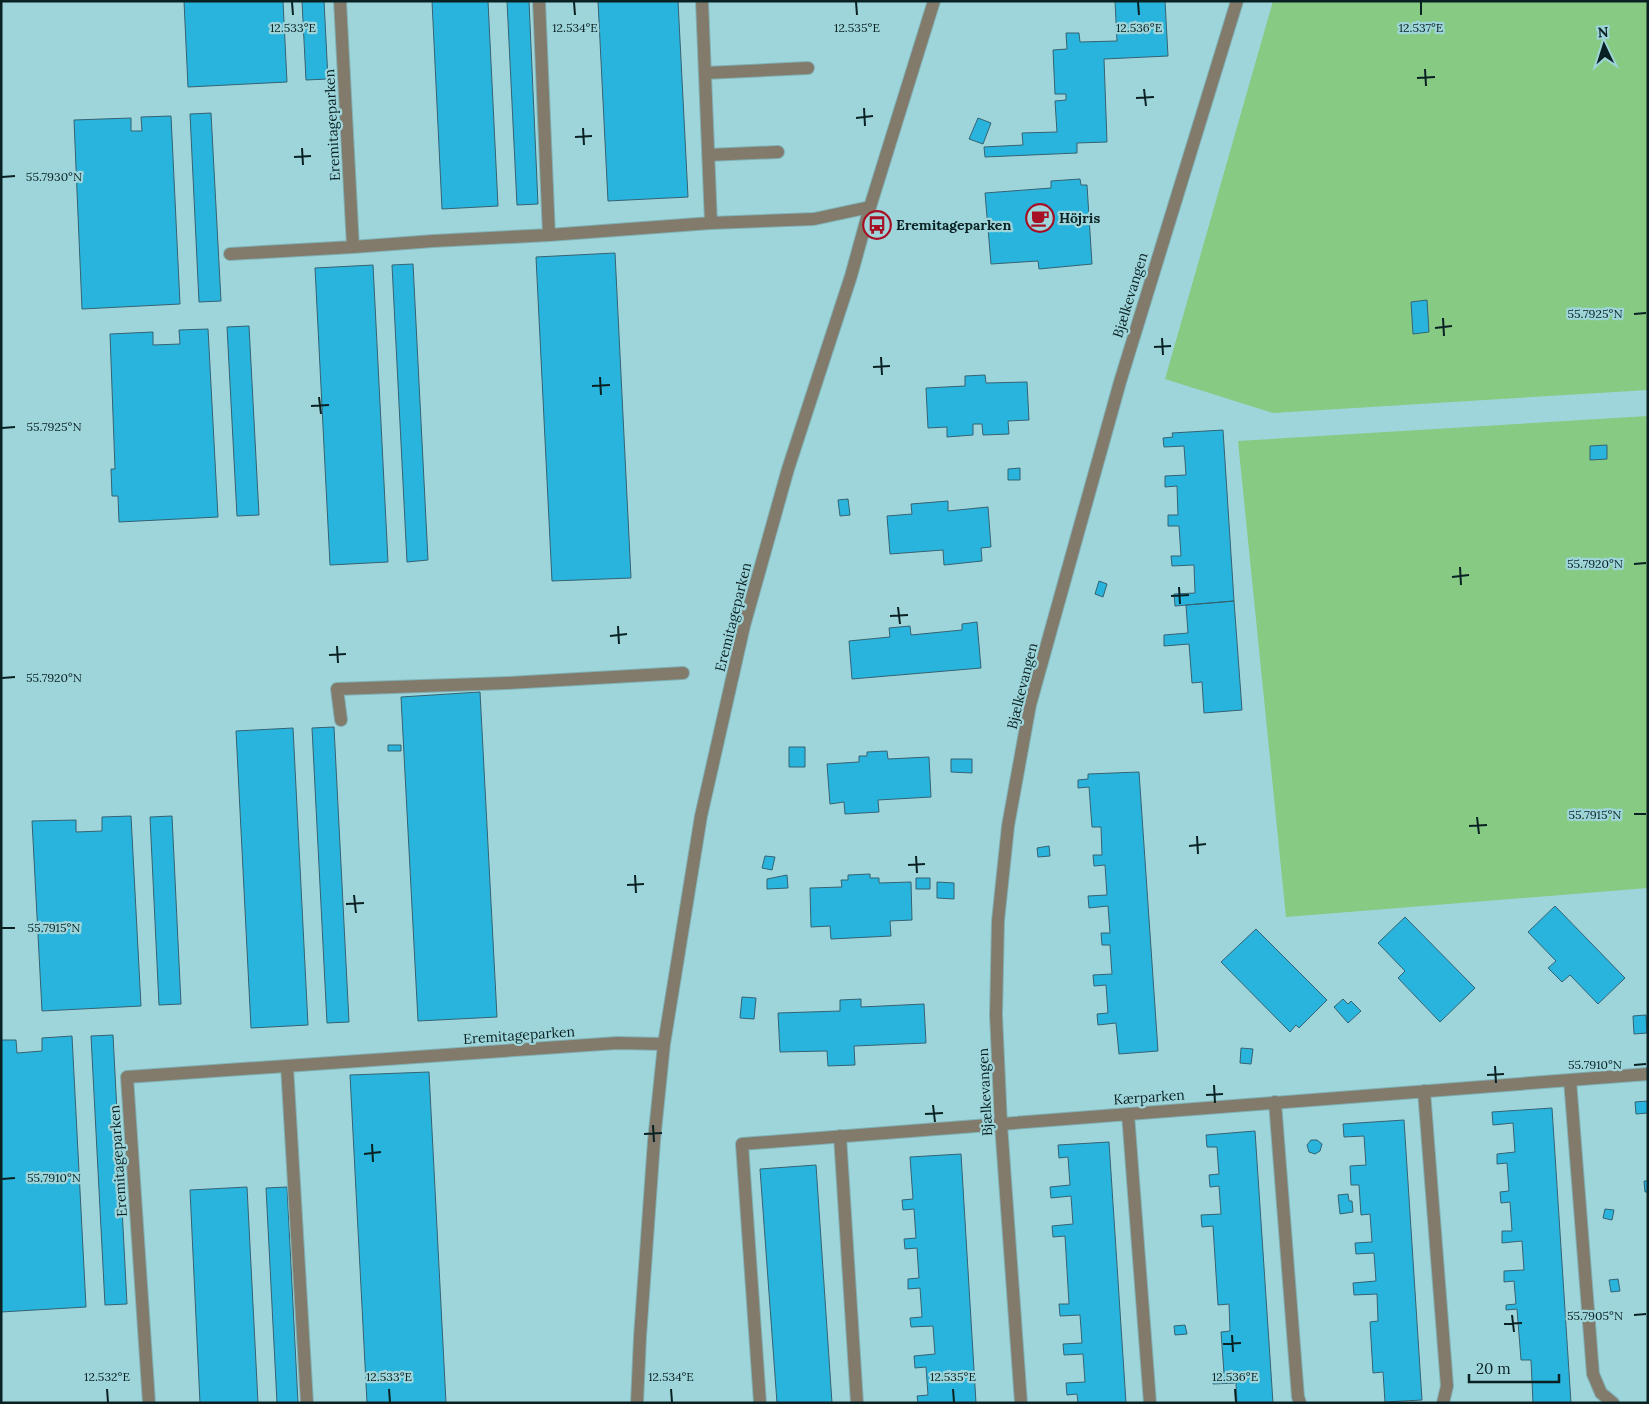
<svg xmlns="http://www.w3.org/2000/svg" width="1649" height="1404" font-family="Lora,serif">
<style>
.green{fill:#87ca83}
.building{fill:#29b4dd;stroke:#356373}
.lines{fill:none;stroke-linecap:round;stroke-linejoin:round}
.minor-casing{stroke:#80b1b5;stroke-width:14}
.minor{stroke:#827a6a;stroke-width:12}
.ticks{fill:none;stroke:#0a2123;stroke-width:2}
.labels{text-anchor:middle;stroke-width:4.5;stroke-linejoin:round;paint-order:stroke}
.street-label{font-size:14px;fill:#0a2123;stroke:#9ed5da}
.poi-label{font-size:14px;font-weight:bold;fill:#0a2123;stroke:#9ed5da;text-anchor:start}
.ticks-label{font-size:12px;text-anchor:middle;fill:#0a2123;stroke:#9ed5da;stroke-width:4.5;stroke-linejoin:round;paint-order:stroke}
</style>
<rect width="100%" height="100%" fill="#9ed5da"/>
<!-- green -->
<path class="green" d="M1273 1H1648V390L1273 413 1165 379Z
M1648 416V888L1286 917 1238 441Z"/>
<!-- building -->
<path class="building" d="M184 1H283L287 82 188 87Z
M302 1H324L328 79 306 80Z
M432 1H488L498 206 442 209Z
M507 1H529L538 204 517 205Z
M598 1H678L688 197 608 201Z
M1115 1H1165L1168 56 1104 59 1107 142 1077 143V153L985 157 984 147 1023 145 1022 133 1057 132 1055 101 1066 100V94H1055L1053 50 1067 49 1066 33H1079L1080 42 1117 41Z
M211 113 221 301 199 302 190 114Z
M171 116 180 304 82 309 74 120 131 118V131H142L141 117Z
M978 118 991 123 983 144 969 139Z
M1080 179 1081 185H1087L1092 264 1039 269 1038 261 991 264 985 193 1051 188V181Z
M615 253 631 578 552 581 536 257Z
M413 264 428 560 407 562 392 265Z
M373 265 388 562 330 565 315 268Z
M1427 300 1429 332 1413 334 1411 302Z
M249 326 259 515 237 516 227 327Z
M208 329 218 517 119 522 118 496H112L111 469H115L110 334 153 332V345L180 344 179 330Z
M985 375 986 383 1027 382 1029 420 1008 421 1009 434 983 435 982 424H973V435L947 437V427L928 428 926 388 965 386V376Z
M1223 430 1234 601 1175 606 1174 594 1195 593 1194 565 1172 566 1171 556H1181L1179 526H1168V515H1178L1177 486 1165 487V476L1186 475 1184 446 1164 447 1163 438 1173 437 1172 433Z
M1607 445V459L1590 460V446Z
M1020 468V480H1008V469Z
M848 499 850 515 840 516 838 500Z
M948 501V511L988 507 991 547 981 548 982 561 944 565 943 550 890 554 887 516 912 514 911 504Z
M1099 581 1107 584 1103 597 1095 594Z
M1234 601 1242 710 1204 713 1202 682 1192 683 1189 644 1164 646V635L1188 633 1186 605Z
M977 622 981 668 852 679 849 641 890 637 889 628 910 626 911 635 962 630V624Z
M480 692 497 1017 418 1021 401 697Z
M334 727 349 1022 327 1023 312 728Z
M293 728 308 1025 251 1028 236 731Z
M388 745H401V751H388Z
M789 747H805V767H789Z
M887 751 888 759 929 757 931 797 878 800 879 812 845 814 844 802 830 804 827 764 859 762V756H867V752Z
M951 759H972V773L951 772Z
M1139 772 1158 1051 1119 1054 1116 1023 1098 1025 1097 1014 1108 1013 1106 985 1094 986 1093 975 1112 974 1110 945H1102L1101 933H1110L1108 906 1089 908 1088 896 1107 895 1105 865 1094 866 1093 855H1102L1101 827H1092L1089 787 1078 788V780L1088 779V774Z
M131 816 141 1006 42 1011 32 821 76 820V832L102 831V817Z
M172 816 181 1004 159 1005 150 817Z
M1049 846 1050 856 1038 857 1037 848Z
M765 856 775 857 772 870 762 868Z
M870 874V878H879V883L911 882 912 920 890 921 891 936 831 939 830 926 811 927 810 888 842 887 841 880H848V875Z
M787 875 788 888 767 889V879Z
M916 878H930V889H916Z
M937 882 954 883V899L937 898Z
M1555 906 1625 978 1598 1004 1570 975 1562 982 1548 968 1556 961 1528 932Z
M1405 917 1475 988 1440 1022 1398 978 1405 971 1378 943Z
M1256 929 1327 1000 1299 1028 1296 1025 1290 1032 1221 962Z
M742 997 756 998 754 1019 740 1018Z
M861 999V1007L924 1004 926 1043 854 1046 855 1065 828 1066 827 1051 780 1052 778 1013 840 1011V1000Z
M1343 999 1348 1004 1351 1001 1361 1011 1348 1023 1334 1007Z
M1646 1015 1647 1033 1634 1034 1633 1016Z
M113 1035 127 1304 105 1305 91 1036Z
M72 1036 86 1307 1 1312V1040H16L17 1053 42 1051V1038Z
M1241 1048 1253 1049 1251 1064 1240 1063Z
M429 1072 446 1403H367L350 1075Z
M1648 1101V1113L1636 1114 1635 1102Z
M1552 1108 1571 1403H1533L1531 1360H1521L1517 1309 1506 1310V1305L1516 1304 1514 1281 1504 1282V1271L1524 1270 1522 1241 1502 1243V1231H1512L1510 1202 1501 1203 1500 1192 1509 1191 1507 1163 1497 1164V1154L1515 1152 1513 1123 1493 1125 1492 1112Z
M1404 1120 1422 1400 1385 1402 1383 1372 1373 1373 1370 1322 1378 1321 1377 1294 1354 1295 1353 1283 1376 1281 1374 1253 1356 1254 1355 1243 1372 1242 1370 1214 1361 1215 1359 1185H1351L1350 1166 1366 1165 1364 1136 1344 1137 1343 1124Z
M1255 1131 1273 1403H1237L1236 1383 1213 1384V1374L1224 1373 1221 1332 1230 1331 1229 1304 1218 1305 1213 1226 1202 1227 1201 1215 1221 1214 1219 1186 1210 1187 1209 1175 1219 1174 1217 1147H1207L1206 1135Z
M1311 1140H1317L1322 1144 1320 1151 1315 1154 1309 1152 1307 1145Z
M1109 1142 1126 1403H1078L1077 1394 1067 1395 1066 1383 1085 1382 1083 1354 1064 1355 1063 1344 1082 1343 1080 1315 1060 1316 1059 1304H1069L1065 1236 1053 1237 1052 1226 1073 1224 1071 1196 1051 1198 1050 1187 1070 1185 1068 1157 1059 1158 1058 1145Z
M961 1154 976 1403H918L917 1396 928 1395 926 1367 915 1368 914 1356 935 1354 933 1326 911 1327 910 1318 922 1317 920 1288 908 1289V1279L919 1278 917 1248 905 1249 904 1239 916 1238 914 1209 903 1210 902 1200 913 1199 910 1157Z
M816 1165 832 1403H777L760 1169Z
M1644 1181H1648V1192H1645Z
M247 1187 258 1403H200L190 1190Z
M287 1187 298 1403H277L266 1188Z
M1348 1194 1349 1201H1352L1353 1212 1340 1214 1338 1195Z
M1605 1209 1614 1210 1612 1220 1603 1218Z
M1618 1279 1620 1291 1611 1292 1609 1280Z
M1185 1325 1187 1334 1175 1335 1174 1326Z"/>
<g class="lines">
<defs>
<path id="minor" d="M340 1 353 247
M539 1 549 235
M702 1 711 223
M705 73 808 68
M708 155 778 152
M230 254 353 247 433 241 549 235 711 223 814 219 870 207
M341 720 337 689 508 683 683 673
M287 1066 307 1403
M1570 1080 1593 1374 1601 1393 1613 1403
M1424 1091 1447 1386 1443 1403
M1275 1102 1298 1397 1300 1403
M1128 1114 1150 1403
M840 1136 857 1403
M149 1403 127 1077 617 1043 664 1044
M637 1403 640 1337 654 1141 664 1044 701 816 744 626 788 469 851 276 870 207 934 1
M760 1403 742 1144 1648 1074
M1021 1403 1001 1124 996 1015 998 921 1008 826 1030 705 1120 382 1237 1"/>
</defs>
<!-- minor casing -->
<use href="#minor" class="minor-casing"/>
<!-- minor -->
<use href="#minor" class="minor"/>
</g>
<!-- ticks -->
<path class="ticks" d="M292 2 293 15M574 2 575 15M856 2 857 15M1138 2 1139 15M1421 2V15M1425 69 1426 86M1417 78 1435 77M1144 89 1146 106M1136 98 1154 97M864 108 865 126M856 118 873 116M583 128 584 145M575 137 592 136M302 148 303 165M294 157 311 156M2 177 15 176M1634 314 1646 313M1443 318 1444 336M1435 328 1452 326M1162 338 1163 355M1154 347 1171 346M881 357 882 375M873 367 890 366M600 377 601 395M592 386 610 385M319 397 321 414M311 406 329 405M2 428 15 427M1634 564 1646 563M1460 567 1461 585M1452 577 1469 575M1179 587 1180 604M1171 596 1189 595M898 607 900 624M890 616 908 615M618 626 619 644M610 636 627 634M337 646 338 663M329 655 346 654M2 678 15 677M1634 814H1646M1477 817 1479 834M1469 826 1487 825M1197 836 1198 854M1189 846 1206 844M916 856 917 873M908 865 925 864M635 875 636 893M627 885 644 884M354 895 356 913M346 904 364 903M2 928H15M1634 1065 1646 1064M1495 1066 1496 1083M1487 1075 1504 1074M1214 1085 1215 1103M1206 1095 1223 1094M933 1105 935 1122M925 1114 943 1113M653 1125 654 1142M644 1134 662 1133M372 1144 373 1162M364 1154 381 1152M2 1179 15 1178M1512 1315 1514 1332M1634 1315 1646 1314M1504 1324 1522 1323M1232 1335 1233 1352M1223 1344 1241 1343M107 1389 108 1402M389 1389 390 1402M671 1389 672 1402M953 1389 954 1402M1235 1389 1236 1402"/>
<!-- icons -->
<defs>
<symbol id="cafe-ring" viewBox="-11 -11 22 22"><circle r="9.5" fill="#9ed5da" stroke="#a71024" stroke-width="1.5"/><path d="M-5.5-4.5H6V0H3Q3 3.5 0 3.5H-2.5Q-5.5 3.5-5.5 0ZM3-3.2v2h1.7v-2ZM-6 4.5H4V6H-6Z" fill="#a71024"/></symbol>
<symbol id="bus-ring" viewBox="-11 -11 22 22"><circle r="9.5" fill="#9ed5da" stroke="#a71024" stroke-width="1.5"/><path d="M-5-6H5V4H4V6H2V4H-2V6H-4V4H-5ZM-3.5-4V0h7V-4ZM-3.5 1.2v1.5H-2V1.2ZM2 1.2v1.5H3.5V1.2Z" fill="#a71024"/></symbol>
</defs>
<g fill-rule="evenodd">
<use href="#cafe-ring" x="1024" y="202" width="32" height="32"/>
<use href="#bus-ring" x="861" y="209" width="32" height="32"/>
</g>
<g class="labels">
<!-- street labels -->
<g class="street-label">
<text transform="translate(332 125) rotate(-93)" y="5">Eremitageparken</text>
<text transform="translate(1130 295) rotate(-73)" y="5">Bjælkevangen</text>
<text transform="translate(733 617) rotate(-76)" y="5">Eremitageparken</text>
<text transform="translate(1022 686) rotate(-76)" y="5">Bjælkevangen</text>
<text transform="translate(519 1035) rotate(-4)" y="5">Eremitageparken</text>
<text transform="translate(985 1092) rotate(-93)" y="5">Bjælkevangen</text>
<text transform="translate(1149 1097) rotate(-4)" y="5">Kærparken</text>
<text transform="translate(118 1161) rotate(-94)" y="5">Eremitageparken</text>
</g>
<!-- poi labels -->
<g class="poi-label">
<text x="1059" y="223">Höjris</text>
<text x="896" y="230">Eremitageparken</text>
</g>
</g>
<g class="ticks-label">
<text x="293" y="32">12.533°E</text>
<text x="575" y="32">12.534°E</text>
<text x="857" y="32">12.535°E</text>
<text x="1139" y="32">12.536°E</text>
<text x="1421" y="32">12.537°E</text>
<text x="54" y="181">55.7930°N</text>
<text x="1595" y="318">55.7925°N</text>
<text x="54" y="431">55.7925°N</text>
<text x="1595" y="568">55.7920°N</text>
<text x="54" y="682">55.7920°N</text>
<text x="1595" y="819">55.7915°N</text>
<text x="54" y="932">55.7915°N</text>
<text x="1595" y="1069">55.7910°N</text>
<text x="54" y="1182">55.7910°N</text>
<text x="1595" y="1320">55.7905°N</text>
<text x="107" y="1381">12.532°E</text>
<text x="389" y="1381">12.533°E</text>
<text x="671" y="1381">12.534°E</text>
<text x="953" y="1381">12.535°E</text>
<text x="1235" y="1381">12.536°E</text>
</g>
<!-- border -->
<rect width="1649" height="1404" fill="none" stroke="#0a2123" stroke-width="5"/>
<!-- north arrow -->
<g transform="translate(1604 45) rotate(356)" stroke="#9ed5da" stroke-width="4" paint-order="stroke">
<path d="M0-4L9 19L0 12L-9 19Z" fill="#0a2123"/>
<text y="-8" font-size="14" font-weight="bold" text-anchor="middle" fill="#0a2123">N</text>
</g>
<!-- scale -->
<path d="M1469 1374v8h90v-8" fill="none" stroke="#0a2123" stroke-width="2.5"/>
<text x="1476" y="1374" font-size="15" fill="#0a2123" stroke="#9ed5da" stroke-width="4" paint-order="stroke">20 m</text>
</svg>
